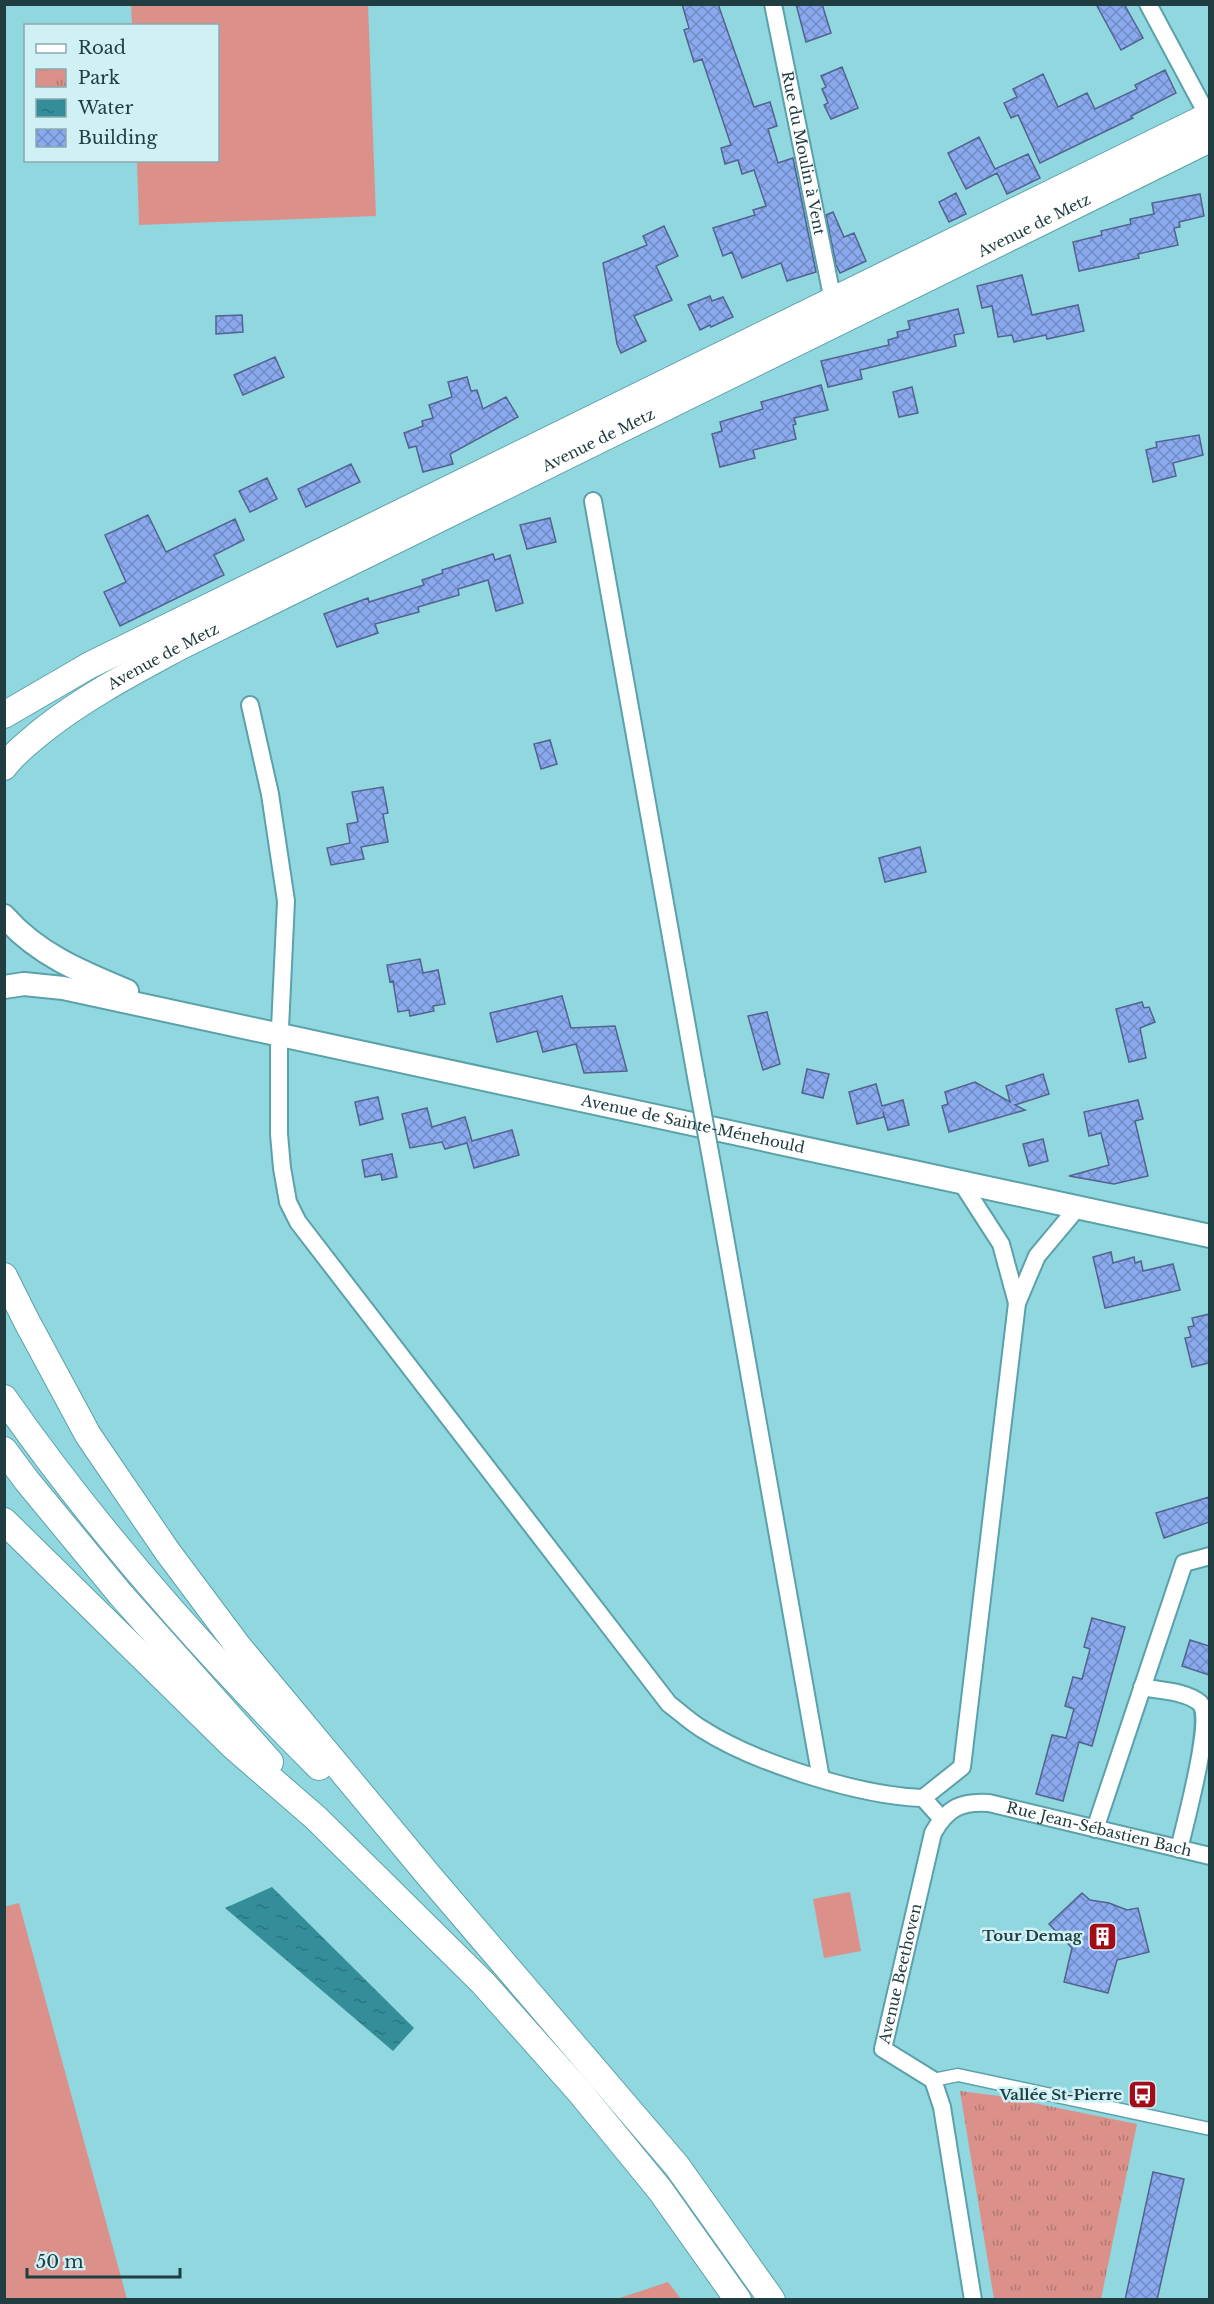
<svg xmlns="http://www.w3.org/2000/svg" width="1214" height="2304" font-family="'Libre Baskerville',serif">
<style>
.park{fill:url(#park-tufts)}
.garden{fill:#db918a}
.water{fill:url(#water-ripples)}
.building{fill:url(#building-cross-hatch);stroke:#51638e;stroke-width:1.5}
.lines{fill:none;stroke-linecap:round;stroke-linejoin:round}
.pedestrian-casing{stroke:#5ba1aa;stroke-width:15}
.minor-casing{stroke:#5ba1aa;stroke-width:20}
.secondary-casing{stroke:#5ba1aa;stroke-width:26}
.primary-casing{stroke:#5ba1aa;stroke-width:28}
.pedestrian{stroke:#fff;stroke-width:12}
.minor{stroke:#fff;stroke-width:16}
.secondary{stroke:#fff;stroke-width:22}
.primary{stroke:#fff;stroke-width:26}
.minor-bridge-casing{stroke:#5ba1aa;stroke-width:20;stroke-linecap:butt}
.minor-bridge{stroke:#fff;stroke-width:16}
.labels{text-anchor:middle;stroke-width:5;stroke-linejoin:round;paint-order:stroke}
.street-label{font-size:15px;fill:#203d41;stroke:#cff1f6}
.poi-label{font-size:15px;font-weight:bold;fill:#203d41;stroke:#cff1f6;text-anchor:end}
</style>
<defs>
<pattern id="park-tufts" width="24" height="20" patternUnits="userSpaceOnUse" patternTransform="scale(1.5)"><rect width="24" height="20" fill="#db918a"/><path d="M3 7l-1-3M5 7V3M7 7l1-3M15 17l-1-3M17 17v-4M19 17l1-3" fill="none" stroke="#b17872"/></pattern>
<pattern id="water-ripples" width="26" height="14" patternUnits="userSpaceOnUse" patternTransform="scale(1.5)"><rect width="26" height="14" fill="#338e99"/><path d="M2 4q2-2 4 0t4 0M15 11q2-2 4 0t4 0" fill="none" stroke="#2b757e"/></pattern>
<pattern id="building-cross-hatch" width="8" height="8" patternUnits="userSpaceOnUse" patternTransform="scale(1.5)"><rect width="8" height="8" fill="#8aa9ee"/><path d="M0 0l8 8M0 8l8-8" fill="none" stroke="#708bc2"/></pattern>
</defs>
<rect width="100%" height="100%" fill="#90d7e0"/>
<!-- park -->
<path class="park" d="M960 2091 999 2096 1137 2124 1101 2299H994Z"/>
<!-- garden -->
<path class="garden" d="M131 5H368L376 216 139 225 137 161 218 160V26L132 25Z
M850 1892 861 1951 824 1958 813 1899Z
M19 1903 127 2299H5L4 1907Z
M668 2282 681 2299H617Z"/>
<!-- water -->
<path class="water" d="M272 1887 414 2028 393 2051 225 1908Z"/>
<!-- building -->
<path class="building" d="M682 4H718L754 107 770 102 777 126 768 129 778 163 793 158 816 272 787 281 781 263 742 278 732 252 723 256 713 228 755 215 753 210 766 206 754 170 742 174 738 160 725 164 721 148 731 145 702 59 694 62 684 30 689 28Z
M796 4H822L831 33 806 42Z
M1096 4H1124L1143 38 1121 50Z
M842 67 858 108 831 119 824 105 828 103 822 89 826 87 821 76Z
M1165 70 1176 93 1131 116 1133 118 1040 163 1018 115 1011 118 1004 103 1017 97 1013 89 1043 74 1058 107 1087 93 1095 109 1137 89 1135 85Z
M979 137 995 169 1028 154 1040 178 1007 194 997 173 966 189 948 153Z
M956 193 966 214 949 222 939 202Z
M1200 194 1204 216 1179 222 1180 227 1174 228 1178 245 1138 254 1139 258 1079 271 1073 242 1102 235 1101 231 1131 224 1130 219 1154 214 1152 203Z
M833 212 844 237 854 233 866 261 840 273 836 265 826 215Z
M664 226 678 256 656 266 672 300 634 316 646 341 621 353 617 344 603 263 647 245 643 236Z
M1022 275 1032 315 1078 305 1084 331 1047 339 1046 335 1014 342 1012 335 998 337 992 306 982 308 977 286Z
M710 296 712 301 723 297 733 317 711 327 710 325 700 330 688 305Z
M958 309 964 333 954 335 956 346 860 370 862 379 828 387 821 361 889 345 888 340 898 337 897 332 910 329 908 321Z
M242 315 243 332 216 334V316Z
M275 357 284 377 243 395 234 375Z
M467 377 471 391 477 390 483 409 506 397 518 417 450 454 453 464 423 472 416 446 409 448 404 433 423 426 422 421 433 418 429 405 452 397 448 382Z
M821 385 828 410 794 418 796 424 793 425 796 439 753 450 755 458 720 467 712 434 722 431 720 422 763 409 761 402Z
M912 387 918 413 899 417 893 392Z
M1199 435 1203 455 1173 463 1176 476 1153 482 1146 450 1157 447 1156 442Z
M351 464 360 482 306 507 298 489Z
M267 478 277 499 250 512 239 491Z
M148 515 166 552 235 519 244 540 214 555 224 575 120 626 104 592 126 582 105 535Z
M550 518 556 542 527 549 520 525Z
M493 554 495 560 510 555 523 603 496 611 488 580 458 589 459 595 418 607 419 612 375 624 378 633 337 647 324 614 368 598 369 602 424 585 422 580 443 573 442 570Z
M550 740 557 764 541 769 534 744Z
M383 787 388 813 383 814 388 842 361 847 364 859 331 865 327 848 350 843 347 824 358 822 352 792Z
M920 847 926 872 885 882 879 858Z
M420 959 423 973 438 970 445 1004 433 1006 434 1011 410 1016 409 1010 398 1012 393 981 390 982 387 965Z
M562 996 571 1028 615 1026 627 1071 584 1073 576 1044 543 1052 537 1031 497 1042 490 1013Z
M1142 1002 1144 1008 1149 1007 1155 1022 1140 1028 1146 1058 1129 1062 1116 1009Z
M767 1012 780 1064 763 1070 748 1016Z
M807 1069 829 1074 823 1098 802 1093Z
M1043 1074 1049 1094 1015 1105 1025 1110 949 1132 942 1106 948 1104 945 1092 975 1082 1010 1102 1006 1086Z
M876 1084 882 1106 903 1100 909 1125 888 1130 883 1112 884 1117 857 1124 849 1092Z
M378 1097 383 1119 360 1125 355 1102Z
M1138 1100 1143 1119 1135 1121 1148 1176 1114 1184 1069 1176 1109 1165 1101 1133 1089 1136 1084 1112Z
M427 1108 432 1127 465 1117 472 1141 512 1130 519 1155 474 1168 467 1143 445 1149 442 1142 410 1148 402 1114Z
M1043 1139 1048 1161 1029 1166 1023 1144Z
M392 1154 397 1177 382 1180 381 1174 365 1177 362 1160Z
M1111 1252 1113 1263 1134 1257 1135 1263 1141 1261 1143 1271 1173 1264 1180 1290 1105 1308 1093 1257Z
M1209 1314V1363L1192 1367 1185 1338 1191 1337 1188 1327 1194 1326 1192 1318Z
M1209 1497V1522L1164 1538 1156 1513Z
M1092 1618 1125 1627 1092 1746 1079 1742 1063 1801 1036 1794 1052 1735 1066 1738 1074 1709 1065 1706 1073 1677 1082 1679 1090 1649 1084 1647Z
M1190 1640 1209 1646V1675L1182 1666Z
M1082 1893 1090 1900 1109 1903 1127 1910 1138 1908 1149 1952 1117 1960 1108 1993 1064 1982 1072 1948 1049 1924Z
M1153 2172 1184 2179 1157 2300H1125Z"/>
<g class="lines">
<defs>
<path id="pedestrian" d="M933 2080 958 2075 1210 2129"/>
<g id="minor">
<path id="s1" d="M773 4 833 301"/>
<path d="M1148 4 1208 116"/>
<path d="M593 501 697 1082"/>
<path d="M250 705 270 794 286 901 279 1049V1134L282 1168 288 1202 298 1222 669 1704C680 1712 690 1722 702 1729 755 1763 860 1796 923 1798"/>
<path d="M713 1169 821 1779"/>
<path d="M961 1182 1001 1244 1017 1303"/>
<path d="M1142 1687C1160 1691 1186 1691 1200 1703 1214 1718 1185 1824 1179 1849"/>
<path d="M941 1818 923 1798 962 1767 1017 1303 1037 1256 1078 1207"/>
<path d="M1095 1829 1184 1563 1210 1556"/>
<path id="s2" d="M973 2300 942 2107 933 2080 883 2049 933 1833C947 1808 961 1801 989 1803L1210 1856"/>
</g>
<g id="secondary">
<path d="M4 916C37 954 81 972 127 991"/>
<path id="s3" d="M4 987 24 984 63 988 1210 1236"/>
</g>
<g id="primary">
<path d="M4 715 90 665 1210 115"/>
<path id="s4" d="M4 767C14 753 29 742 42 731 85 697 133 672 181 646L1210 139"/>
<path d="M4 1276 27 1322 88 1435 167 1551 238 1646 430 1877 677 2166 772 2300"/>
<path d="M4 1398C97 1531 205 1653 319 1767"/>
<path d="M4 1450 27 1481 121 1595 270 1762"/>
<path d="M4 1521 234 1747 316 1818 483 1983 579 2091 660 2190 738 2300"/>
</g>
</defs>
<!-- pedestrian casing -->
<use href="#pedestrian" class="pedestrian-casing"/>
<!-- minor casing -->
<use href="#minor" class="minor-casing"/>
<!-- secondary casing -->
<use href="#secondary" class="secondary-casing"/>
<!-- primary casing -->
<use href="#primary" class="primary-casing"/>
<!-- pedestrian -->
<use href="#pedestrian" class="pedestrian"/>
<!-- minor -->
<use href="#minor" class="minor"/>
<!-- secondary -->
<use href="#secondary" class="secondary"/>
<!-- primary -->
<use href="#primary" class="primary"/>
<defs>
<path id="minor-bridge" d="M697 1082 713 1169"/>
</defs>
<!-- minor-bridge casing -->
<use href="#minor-bridge" class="minor-bridge-casing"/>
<!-- minor-bridge -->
<use href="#minor-bridge" class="minor-bridge"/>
</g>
<!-- icons -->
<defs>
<symbol id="building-square" viewBox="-11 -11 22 22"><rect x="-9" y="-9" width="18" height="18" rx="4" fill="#a40b19" stroke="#cff1f6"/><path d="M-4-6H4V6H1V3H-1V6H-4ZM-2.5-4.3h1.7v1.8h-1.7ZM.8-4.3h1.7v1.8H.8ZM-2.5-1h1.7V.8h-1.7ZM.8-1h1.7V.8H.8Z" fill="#fff"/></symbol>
<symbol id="bus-square" viewBox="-11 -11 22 22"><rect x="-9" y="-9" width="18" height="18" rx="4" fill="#a40b19" stroke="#cff1f6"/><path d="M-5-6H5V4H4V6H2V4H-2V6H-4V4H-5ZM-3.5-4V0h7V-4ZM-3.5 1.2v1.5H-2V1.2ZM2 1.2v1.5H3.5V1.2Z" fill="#fff"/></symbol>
</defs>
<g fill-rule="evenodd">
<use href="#building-square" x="1086" y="1920" width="33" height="33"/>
<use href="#bus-square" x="1126" y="2078" width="33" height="33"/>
</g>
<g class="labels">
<!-- street labels -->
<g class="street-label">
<text dy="5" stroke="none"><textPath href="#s1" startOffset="152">Rue du Moulin à Vent</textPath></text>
<text dy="5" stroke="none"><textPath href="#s4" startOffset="1167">Avenue de Metz</textPath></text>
<text dy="5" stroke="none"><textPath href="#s4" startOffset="681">Avenue de Metz</textPath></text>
<text dy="5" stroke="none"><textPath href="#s4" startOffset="195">Avenue de Metz</textPath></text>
<text dy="5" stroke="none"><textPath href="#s3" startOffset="704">Avenue de Sainte-Ménehould</textPath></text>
<text dy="5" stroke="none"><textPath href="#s2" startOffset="686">Rue Jean-Sébastien Bach</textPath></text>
<text dy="5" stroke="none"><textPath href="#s2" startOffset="360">Avenue Beethoven</textPath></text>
</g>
<!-- poi labels -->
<g class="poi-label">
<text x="1082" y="1941">Tour Demag</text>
<text x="1122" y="2100">Vallée St-Pierre</text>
</g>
</g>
<!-- border -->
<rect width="1214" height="2304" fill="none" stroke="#203d41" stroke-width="12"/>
<!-- legend -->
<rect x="24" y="24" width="195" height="138" fill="#cff1f6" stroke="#89a9ae" stroke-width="1.5"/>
<rect x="36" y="44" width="30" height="9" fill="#ffffff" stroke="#89a9ae" stroke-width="1.5"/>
<text x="78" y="54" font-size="18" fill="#203d41">Road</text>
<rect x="36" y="69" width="30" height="18" fill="url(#park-tufts)" stroke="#89a9ae" stroke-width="1.5"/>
<text x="78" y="84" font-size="18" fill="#203d41">Park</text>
<rect x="36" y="99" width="30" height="18" fill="url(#water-ripples)" stroke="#89a9ae" stroke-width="1.5"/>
<text x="78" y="114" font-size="18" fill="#203d41">Water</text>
<rect x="36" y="129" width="30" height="18" fill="url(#building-cross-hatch)" stroke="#89a9ae" stroke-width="1.5"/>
<text x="78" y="144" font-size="18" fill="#203d41">Building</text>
<!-- scale -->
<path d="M27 2268v9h153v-9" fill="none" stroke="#203d41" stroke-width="3"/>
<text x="36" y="2268" font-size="18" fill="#203d41" stroke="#cff1f6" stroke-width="4.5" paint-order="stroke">50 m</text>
</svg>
